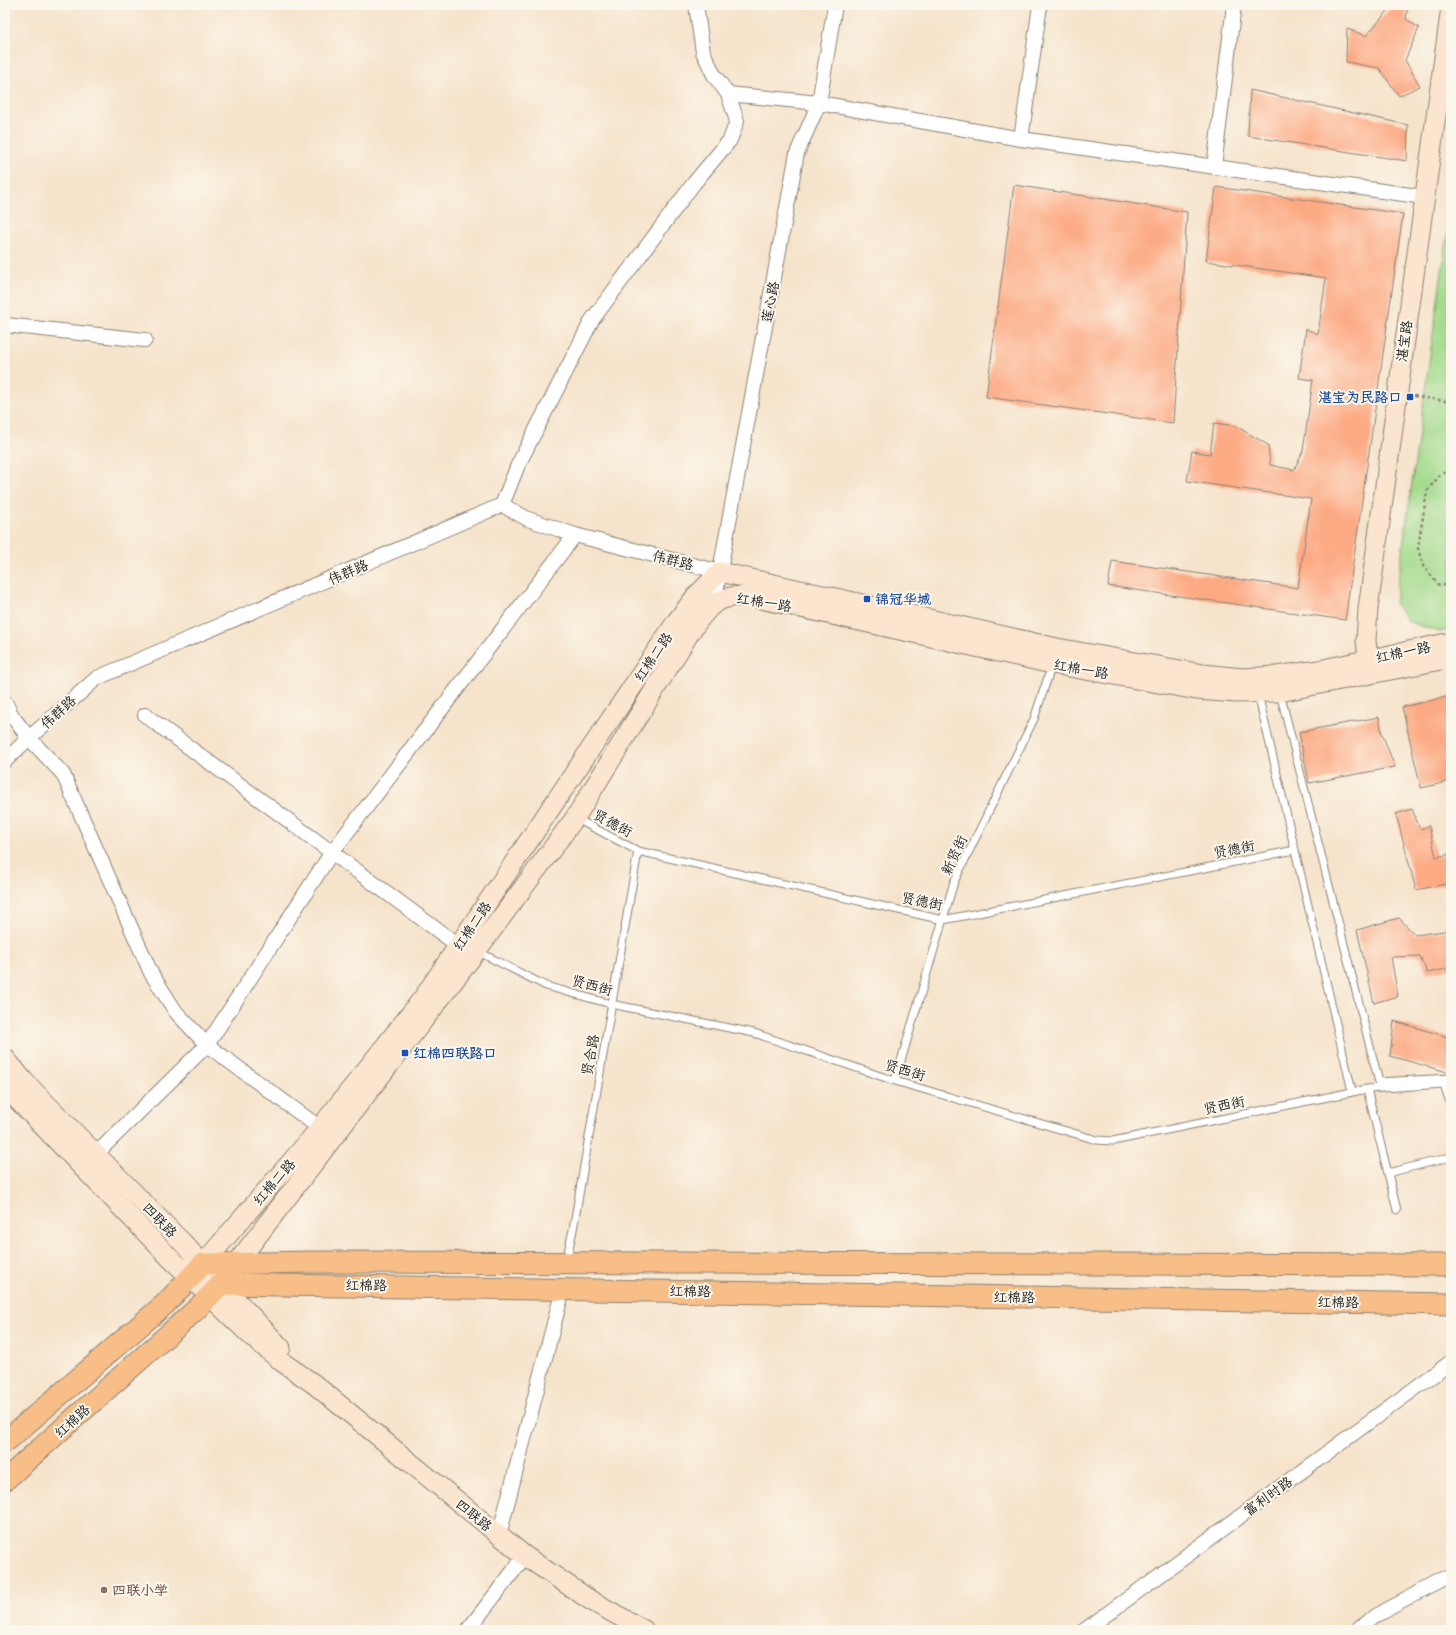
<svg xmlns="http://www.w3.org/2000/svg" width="1456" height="1635" font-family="Mynerve,'LXGW WenKai TC',sans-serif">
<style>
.green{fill:#a3da8c;stroke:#607b54}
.building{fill:#fcaa84}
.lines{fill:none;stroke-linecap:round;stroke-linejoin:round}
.lane-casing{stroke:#898074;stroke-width:9}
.street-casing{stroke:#898074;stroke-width:16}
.secondary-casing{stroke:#898074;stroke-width:21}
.primary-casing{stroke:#898074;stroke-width:23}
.path{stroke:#898074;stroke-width:2.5;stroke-dasharray:3 3;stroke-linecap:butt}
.lane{stroke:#fff;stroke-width:7}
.street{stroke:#fff;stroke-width:14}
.secondary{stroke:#fce5cf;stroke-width:19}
.primary{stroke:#f7be88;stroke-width:21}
.transit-dot{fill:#1a4fb4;stroke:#fbf7ec;stroke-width:1.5}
.education-dot{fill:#8d6e63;stroke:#fbf7ec;stroke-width:1.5}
.labels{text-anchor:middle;stroke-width:4;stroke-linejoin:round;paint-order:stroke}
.street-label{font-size:14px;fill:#1c1c1c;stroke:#fbf7ec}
.transit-label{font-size:14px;font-weight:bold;fill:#164399;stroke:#fbf7ec;text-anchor:start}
.education-label{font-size:14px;font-weight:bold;fill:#785e54;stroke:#fbf7ec;text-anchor:start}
</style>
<rect width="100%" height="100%" fill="#fbf7ec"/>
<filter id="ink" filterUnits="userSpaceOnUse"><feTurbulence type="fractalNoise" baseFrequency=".025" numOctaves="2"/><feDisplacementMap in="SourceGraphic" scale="8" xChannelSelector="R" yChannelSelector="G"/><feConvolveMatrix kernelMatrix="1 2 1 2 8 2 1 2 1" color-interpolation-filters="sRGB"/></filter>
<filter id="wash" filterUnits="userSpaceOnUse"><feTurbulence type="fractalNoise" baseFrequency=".012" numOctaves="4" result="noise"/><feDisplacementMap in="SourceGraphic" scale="16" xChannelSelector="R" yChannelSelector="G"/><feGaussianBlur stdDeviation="0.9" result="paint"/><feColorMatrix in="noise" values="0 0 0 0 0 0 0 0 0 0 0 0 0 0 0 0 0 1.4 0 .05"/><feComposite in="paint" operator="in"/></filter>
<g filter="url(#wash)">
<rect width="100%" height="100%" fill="#f6e3cb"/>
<!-- green -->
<path class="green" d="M1451 208V630L1439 632 1409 622 1395 603Z"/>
<g id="blocks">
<!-- building -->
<path class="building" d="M1393 5H1408L1406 19 1419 28 1405 60 1420 86 1399 96 1379 68 1346 62 1347 29 1366 36Z
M1250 90 1408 125 1407 161 1248 136Z
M1014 185 1187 212 1173 423 986 397Z
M1216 187 1403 214 1345 620 1108 586 1112 561 1298 588 1311 499 1187 481 1192 451 1210 454 1214 423 1236 426 1268 445 1270 465 1294 470 1303 451 1313 380 1299 378 1306 329 1318 334 1326 278 1206 261Z
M1451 696V781L1421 788 1402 707Z
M1379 717 1382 734 1395 767 1309 783 1299 732Z
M1412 809 1420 829 1429 826 1436 857 1451 854V883L1416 890 1396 814Z
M1399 918 1415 935 1451 930V968L1427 973 1420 956 1391 957 1398 996 1374 1003 1357 930Z
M1394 1021 1451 1038V1073L1390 1056Z"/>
</g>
</g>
<g filter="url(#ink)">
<use href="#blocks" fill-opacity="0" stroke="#898074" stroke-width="1"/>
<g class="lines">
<defs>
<path id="lane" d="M1280 693 1379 1082 1451 1078
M1258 694 1352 1091
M575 818 638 851 943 920 1295 850
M477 951 546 986 611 1004 754 1033 895 1081 1097 1140 1113 1141 1367 1089 1397 1210
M895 1081 954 882 1034 719 1052 665
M1367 1089 1444 1084 1451 1106
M1388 1173 1451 1157
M566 1261 573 1230 638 851"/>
<path id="street" d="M728 94 819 103 1021 139 1424 197
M1021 139 1040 5
M1214 167 1234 5
M5 325 145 340
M502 505 518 465 592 320 694 183 730 140 737 121 728 94 714 75 703 52 696 5
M714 603 797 153 819 103 835 5
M5 702 12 716 29 738 63 774 151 973 176 1012 207 1045 320 1128
M145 715 459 946
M5 761 29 738 97 678 502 505 528 519 575 535 720 572
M96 1154 207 1045 332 852 575 535
M499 1535 563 1289
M468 1630 525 1556
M1085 1630 1451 1362
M1358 1630 1374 1616 1451 1576"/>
<path id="secondary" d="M1370 671 1366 641 1368 609 1451 7
M5 1058 24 1081 182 1242 281 1348
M5 1087 171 1259 249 1334 282 1362 314 1384 525 1556 590 1600 644 1630
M203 1264 320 1128 423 998 676 622 696 596 720 572 1057 648 1203 674 1242 678 1276 676 1319 670 1451 642
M229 1273 469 961 575 818 691 631C709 605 718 593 752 597L1052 664 1197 690 1237 693 1280 692 1451 658"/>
<path id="primary" d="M5 1442 165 1304 203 1264 310 1262 1451 1265
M5 1480 199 1307 221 1284 1451 1304"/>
</defs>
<!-- lane casing -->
<use href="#lane" class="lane-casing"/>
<!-- street casing -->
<use href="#street" class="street-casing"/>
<!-- secondary casing -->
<use href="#secondary" class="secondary-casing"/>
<!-- primary casing -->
<use href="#primary" class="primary-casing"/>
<!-- path -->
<path class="path" d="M1414 396 1451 402
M1451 469 1439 476 1427 491 1418 548 1423 566 1439 585 1451 586"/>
<!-- lane -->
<use href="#lane" class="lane"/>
<!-- street -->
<use href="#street" class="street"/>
<!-- secondary -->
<use href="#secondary" class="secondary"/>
<!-- primary -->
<use href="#primary" class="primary"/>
</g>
</g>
<!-- markers -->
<g class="transit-dot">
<rect x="1406" y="393" width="8" height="8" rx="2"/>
<rect x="863" y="595" width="8" height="8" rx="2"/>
<rect x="401" y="1049" width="8" height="8" rx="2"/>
</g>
<circle class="education-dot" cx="104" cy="1590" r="4"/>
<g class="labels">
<!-- street labels -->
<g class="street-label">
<text transform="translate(770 302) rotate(-79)" y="5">莲心路</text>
<text transform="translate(1404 341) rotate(-82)" y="5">湛宝路</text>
<text transform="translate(673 560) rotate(14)" y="5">伟群路</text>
<text transform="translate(348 572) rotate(-23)" y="5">伟群路</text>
<text transform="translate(764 602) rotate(9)" y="5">红棉一路</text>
<text transform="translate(1403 652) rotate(-12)" y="5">红棉一路</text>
<text transform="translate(653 657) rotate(-56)" y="5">红棉二路</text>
<text transform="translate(1081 669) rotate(10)" y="5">红棉一路</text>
<text transform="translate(58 712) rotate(-42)" y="5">伟群路</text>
<text transform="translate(613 823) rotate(28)" y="5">贤德街</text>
<text transform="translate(1234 849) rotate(-11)" y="5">贤德街</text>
<text transform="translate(954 855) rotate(-65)" y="5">新贤街</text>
<text transform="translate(922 901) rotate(11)" y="5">贤德街</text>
<text transform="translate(472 926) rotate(-56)" y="5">红棉二路</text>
<text transform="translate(592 985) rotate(15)" y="5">贤西街</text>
<text transform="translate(590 1055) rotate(-80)" y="5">贤合路</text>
<text transform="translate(905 1070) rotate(17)" y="5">贤西街</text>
<text transform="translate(1224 1105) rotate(-12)" y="5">贤西街</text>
<text transform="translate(274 1182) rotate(-49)" y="5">红棉二路</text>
<text transform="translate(160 1220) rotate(46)" y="5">四联路</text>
<text transform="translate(366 1285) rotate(1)" y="5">红棉路</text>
<text transform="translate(690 1291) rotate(1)" y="5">红棉路</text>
<text transform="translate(1014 1297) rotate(1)" y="5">红棉路</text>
<text transform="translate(1338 1302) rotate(1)" y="5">红棉路</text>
<text transform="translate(72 1421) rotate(-42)" y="5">红棉路</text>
<text transform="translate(1268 1496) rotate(-36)" y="5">富利时路</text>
<text transform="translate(474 1515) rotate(39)" y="5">四联路</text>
</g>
<!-- transit labels -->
<g class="transit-label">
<text x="1402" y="402" text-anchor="end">湛宝为民路口</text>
<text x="875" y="604">锦冠华城</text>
<text x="413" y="1058">红棉四联路口</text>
</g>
<!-- education labels -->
<g class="education-label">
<text x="112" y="1595">四联小学</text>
</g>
</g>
<!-- margin -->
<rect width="1456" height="1635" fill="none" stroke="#fbf7ec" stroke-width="20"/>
</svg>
